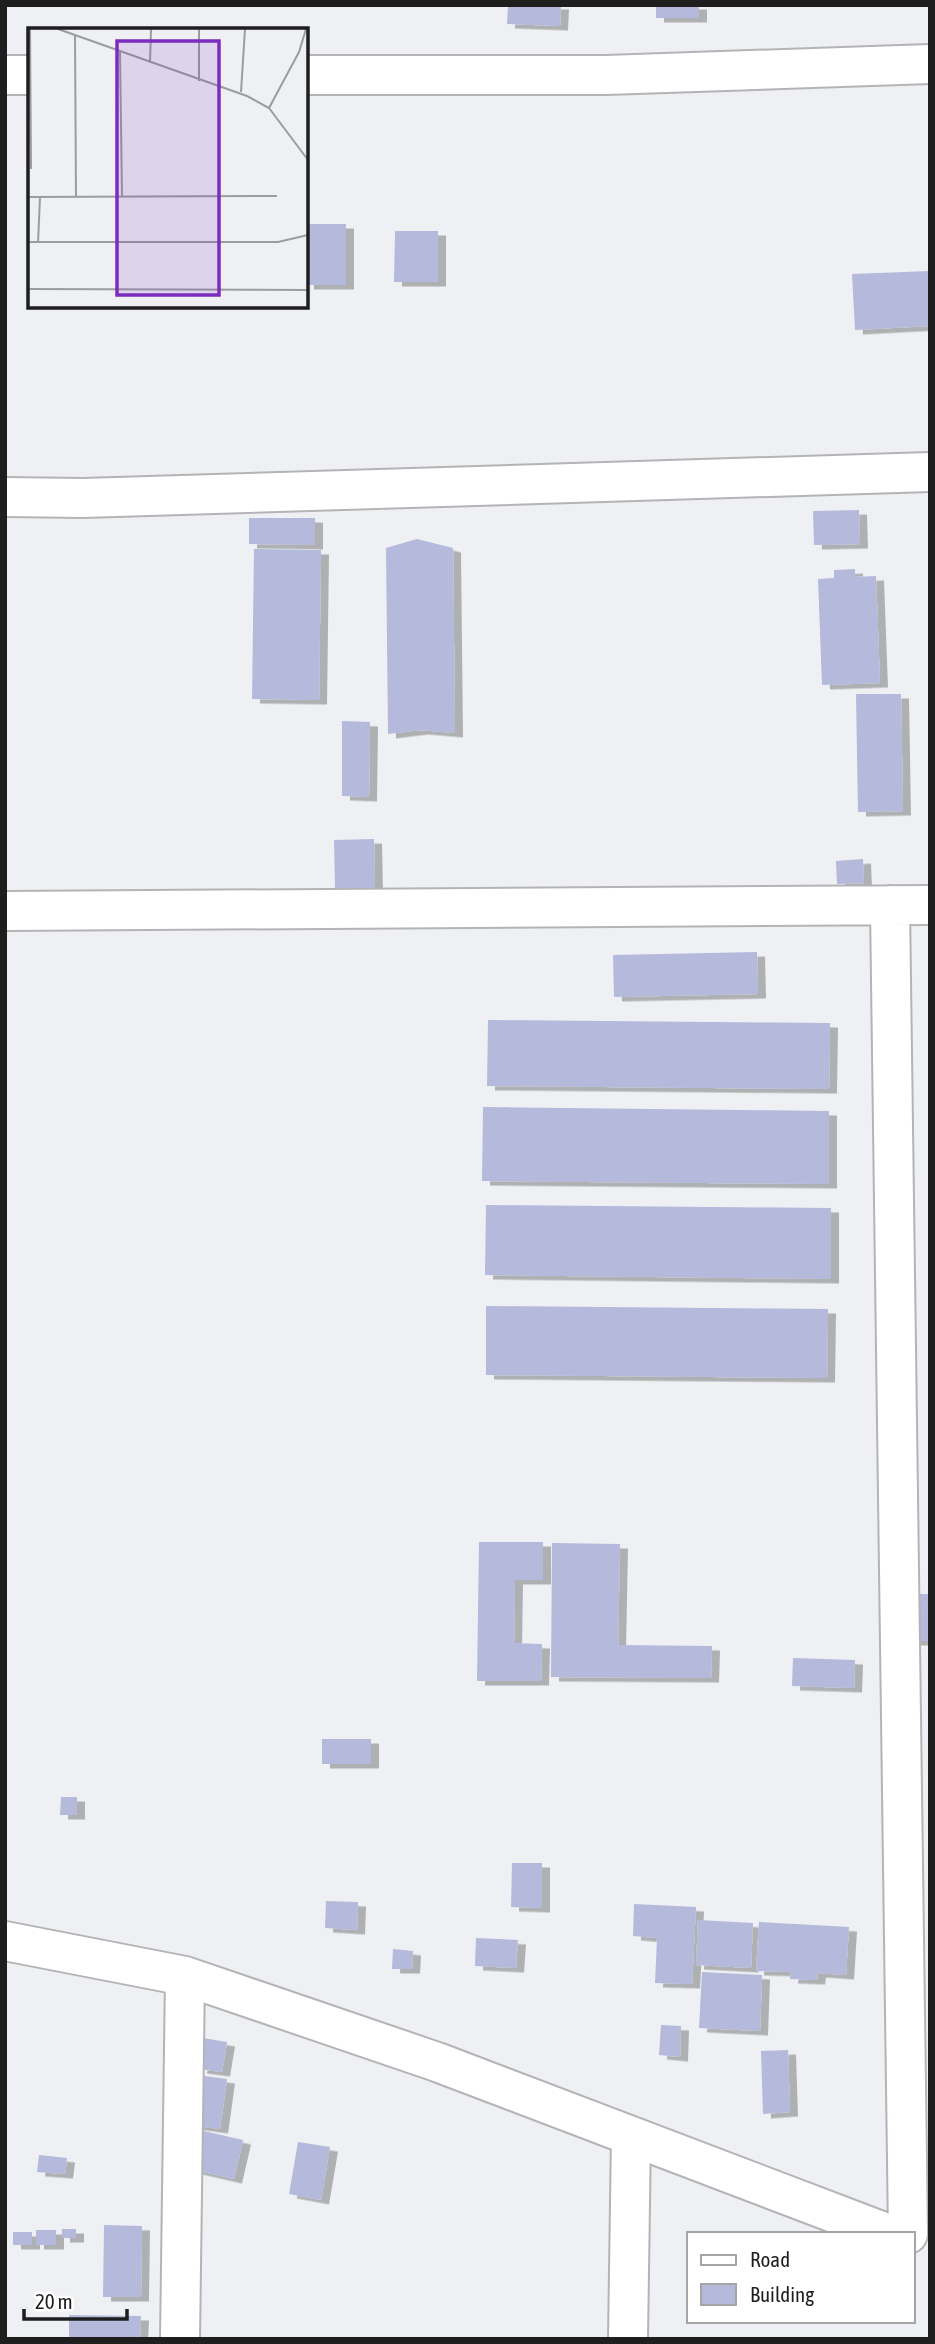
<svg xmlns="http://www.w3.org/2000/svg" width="935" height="2344" font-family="'Asap Condensed',sans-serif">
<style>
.building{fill:#b5b9dc;filter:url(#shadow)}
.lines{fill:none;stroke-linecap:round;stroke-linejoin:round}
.minor-casing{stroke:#b4b4b7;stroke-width:42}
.minor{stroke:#fff;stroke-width:38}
.inset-road{fill:none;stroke:#9b9c9e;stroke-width:2}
.view{fill:#7b2cbf;fill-opacity:0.15;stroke:#7b2cbf;stroke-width:3.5}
.inset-edge{fill:none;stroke:#1e1e1f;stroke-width:3.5}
</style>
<defs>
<filter id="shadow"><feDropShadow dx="8" dy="4.5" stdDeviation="0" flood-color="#0004"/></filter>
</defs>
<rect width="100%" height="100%" fill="#eff0f3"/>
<!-- building -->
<path class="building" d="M508 5H561L560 26 507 24Z
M656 5H699V18H656Z
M306 224H346V285H306Z
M395 231H438V282H394Z
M930 271V326L855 330 852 274Z
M859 510 860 544 814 545 813 511Z
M249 518H315V545L249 544Z
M417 539 453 548 455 733 420 730 388 734 386 548Z
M254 549 321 550 319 700 252 699Z
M855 569V577L876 576 880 683 822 685 818 579 834 578V570Z
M856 694H901L903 811 858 812Z
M342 721 370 722 369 797 342 796Z
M374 839 375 888 335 890 334 840Z
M863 859 864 883 837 884 836 861Z
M757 952 758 994 614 997 613 955Z
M488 1020 830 1023 829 1089 487 1086Z
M483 1107 829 1111V1184L482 1181Z
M486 1205 831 1208V1279L485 1275Z
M486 1306 828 1309 827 1378 486 1375Z
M479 1542H543V1580H515L514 1643 542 1644 541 1681H477Z
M552 1543 620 1544 618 1645 712 1646 711 1678 551 1677Z
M906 1594H930V1641H907Z
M793 1658 855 1660 854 1688 792 1686Z
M322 1739H371V1764H322Z
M61 1797H77V1815H60Z
M512 1863H542V1908L511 1907Z
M326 1901 358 1902 357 1930 325 1928Z
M634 1904 696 1907 692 1984 655 1983 657 1938 633 1936Z
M698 1920 753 1923 751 1968 696 1965Z
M759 1922 849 1927 846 1975 818 1973 817 1980 790 1979 791 1972 756 1971Z
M476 1938 518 1940 516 1968 475 1966Z
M393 1949 413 1951 412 1969H392Z
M702 1972 762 1975 760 2031 699 2028Z
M661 2025 681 2026 680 2057 659 2055Z
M203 2038 227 2042 222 2072 199 2069Z
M788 2050 790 2112 763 2114 761 2051Z
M197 2075 227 2079 220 2129 191 2125Z
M195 2129 243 2140 234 2179 186 2168Z
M298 2142 330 2147 321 2200 289 2194Z
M39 2155 67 2158 65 2174 37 2172Z
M104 2225 142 2226 141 2297H103Z
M62 2229H76V2238H62Z
M36 2230H56V2245H36Z
M13 2232H32V2245H13Z
M69 2315 141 2316 140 2339H69Z"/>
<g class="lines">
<defs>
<path id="minor" d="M5 75H30
M306 75H606L930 64
M5 497 83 498 930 472
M890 905 908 2234
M5 911 930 905
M5 1941 185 1976 437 2062 889 2234
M180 2339 185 1976
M628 2339 631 2136"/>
</defs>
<!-- minor casing -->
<use href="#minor" class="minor-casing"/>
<!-- minor -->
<use href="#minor" class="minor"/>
</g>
<!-- overview -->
<g transform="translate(28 28)">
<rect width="280" height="280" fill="#eff0f3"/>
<path class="inset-road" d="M2 1 3 141M30 1 219 68 241 80 280 132M47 7 48 170M92 24 94 169M122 35 123 1M171 53V1M213 64 217 1M241 80 271 24 278 1M0 169 249 168M0 214H250L280 207M10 215 12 169M0 261 280 262"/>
<path class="view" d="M89 13H191V267H89Z"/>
<rect width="280" height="280" class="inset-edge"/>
</g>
<!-- border -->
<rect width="935" height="2344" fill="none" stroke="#1e1e1f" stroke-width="14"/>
<!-- legend -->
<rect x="687" y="2232" width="228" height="91" fill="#ffffff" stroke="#a5a5a5" stroke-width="2"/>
<rect x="701" y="2255" width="35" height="10" fill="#ffffff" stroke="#a5a5a5" stroke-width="2"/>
<text x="750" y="2267" font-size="21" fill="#1e1e1f">Road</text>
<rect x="701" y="2284" width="35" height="21" fill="#b5b9dc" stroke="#a5a5a5" stroke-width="2"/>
<text x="750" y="2302" font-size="21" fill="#1e1e1f">Building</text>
<!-- scale -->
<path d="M24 2309v10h103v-10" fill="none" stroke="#1e1e1f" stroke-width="3.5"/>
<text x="35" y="2309" font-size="21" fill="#1e1e1f" stroke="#ffffff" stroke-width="5" paint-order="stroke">20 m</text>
</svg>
